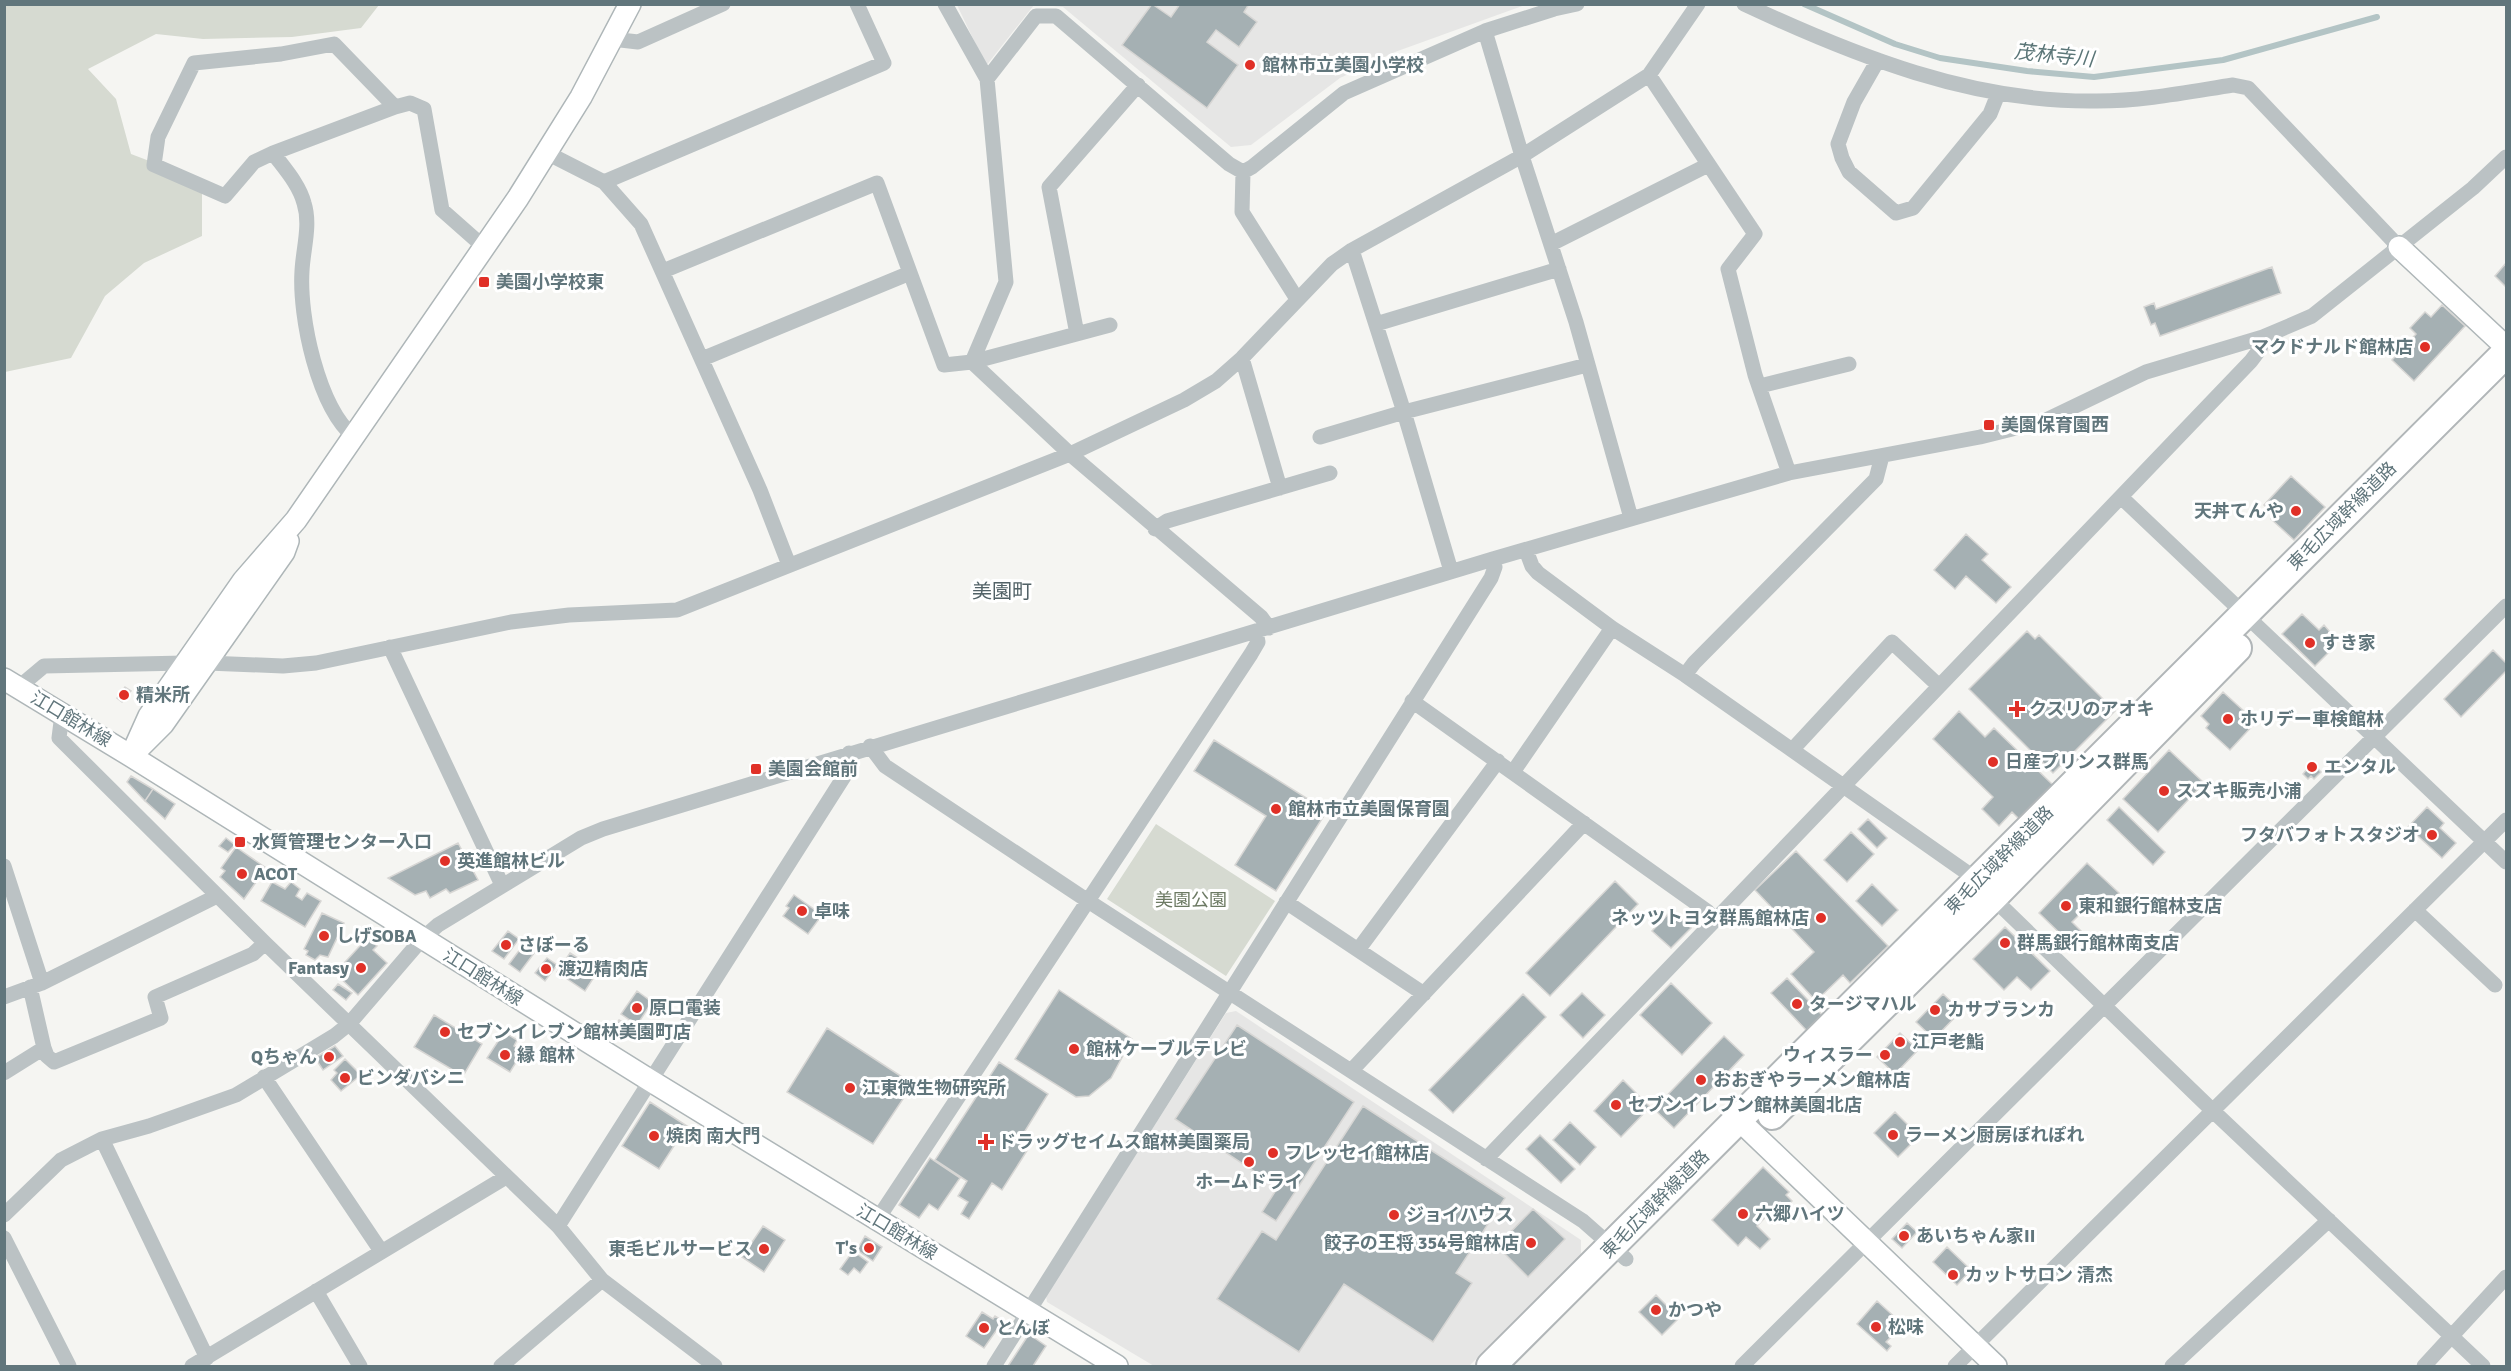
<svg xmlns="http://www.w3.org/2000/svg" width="2511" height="1371" font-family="Signika,'Noto Sans JP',sans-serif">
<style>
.built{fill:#e6e6e5}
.green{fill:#d6dad1}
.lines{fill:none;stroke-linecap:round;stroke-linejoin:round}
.stream{stroke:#b3c4c5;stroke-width:6}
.building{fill:#a5b0b3;stroke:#d7d6d4;stroke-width:1.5}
.secondary-casing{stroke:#aeb6b8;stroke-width:24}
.highway-casing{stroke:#b1b6b8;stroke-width:32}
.street{stroke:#bbc2c4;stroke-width:15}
.secondary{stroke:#fff;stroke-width:21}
.highway{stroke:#fff;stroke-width:28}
.poi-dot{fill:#e03027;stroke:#fff;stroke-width:2}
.labels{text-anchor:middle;stroke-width:6;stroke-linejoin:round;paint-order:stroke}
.poi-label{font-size:18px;font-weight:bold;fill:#61767c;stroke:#fff;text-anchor:start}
.street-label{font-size:18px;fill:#61767c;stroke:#fff}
.park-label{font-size:18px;fill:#6c7a63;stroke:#fff}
.water-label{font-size:20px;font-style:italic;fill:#5b7678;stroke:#fff}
.neighbourhood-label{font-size:20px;fill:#526267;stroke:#fff}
</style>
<rect width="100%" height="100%" fill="#f5f5f2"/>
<!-- built -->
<path class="built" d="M957 5H1034L986 66Z
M1043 5H1525L1395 52 1340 78 1251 145 1231 147 1063 7Z
M1236 1011 1581 1240V1256L1469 1366H1154L1047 1302 1046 1296 1226 1013Z"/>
<!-- green -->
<path class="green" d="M4 5H379L361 28 292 37 203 39 156 34 88 69 116 99 131 154 202 181V236L144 263 105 296 71 358 5 372Z
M1156 824 1275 901 1226 976 1107 899Z"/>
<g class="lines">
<!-- stream -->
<path class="stream" d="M1804 4 1895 44 1940 58 2027 71 2094 77 2223 60 2377 17"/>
</g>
<!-- building -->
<path class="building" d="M1152 4 1171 17 1180 4H1249L1244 12 1257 22 1239 47 1216 30 1207 42 1238 65 1207 108 1122 45Z
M2506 263V287L2495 276Z
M2272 267 2281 293 2160 336 2155 323 2151 325 2144 307 2154 303 2156 309Z
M2442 305 2465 326 2414 381 2392 360 2416 334 2410 328 2425 312 2431 317Z
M2291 476 2325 507 2294 540 2271 519 2274 515 2264 505Z
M1966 534 1988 554 1982 560 2011 587 1996 603 1966 576 1955 589 1934 570Z
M2302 614 2319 630 2324 625 2330 632 2323 639 2333 648 2315 666 2282 634Z
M2027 631 2035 639 2039 635 2115 711 2053 773 1969 689Z
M2493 650 2506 663V671L2461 717 2444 699Z
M125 687 131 691 122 702 117 698Z
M2223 692 2256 722 2230 750 2206 728 2209 724 2201 716Z
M1959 711 1985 737 1994 728 2053 785 2020 820 2012 812 1999 826 1982 809 1993 797 1933 739Z
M1214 740 1327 811 1276 891 1235 865 1266 816 1194 771Z
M2169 750 2204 783 2158 832 2123 799Z
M2312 763 2321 772 2314 779 2311 776 2308 779 2303 774Z
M131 776 153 789 145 801 127 782Z
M153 789 175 804 165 819 145 801Z
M2119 807 2165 852 2153 865 2107 820Z
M2427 807 2444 823 2440 828 2456 843 2442 858 2408 827Z
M1868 819 1887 838 1877 848 1858 829Z
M1851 832 1874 854 1847 882 1824 860Z
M226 838 235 845 228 852 219 846Z
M458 843 478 880 450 893 446 889 430 898 426 891 415 895 388 878Z
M236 847 266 868 244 899 220 877 225 871 221 868Z
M1796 851 1888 946 1850 983 1843 975 1816 1001 1791 974 1814 952 1755 890Z
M2087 863 2119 893 2101 911 2092 902 2072 922 2082 932 2071 944 2039 913Z
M1615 881 1638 904 1550 996 1526 973Z
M272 882 285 889 291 882 300 889 296 896 302 900 307 893 321 901 305 927 261 901Z
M1872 884 1898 910 1882 926 1856 901Z
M794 895 822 915 808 934 783 916 789 908 786 906Z
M1672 910 1691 928 1671 948 1652 931Z
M322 913 344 923 328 957 320 955 315 960 306 955 308 951 304 949Z
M2005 927 2050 971 2031 990 2017 977 2004 990 1973 959Z
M508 931 519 939 504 959 492 951Z
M368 937 377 946 373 950 387 963 358 995 335 973Z
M524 944 535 952 520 972 509 964Z
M570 953 598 971 585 991 557 972Z
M547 958 557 965 545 981 535 973Z
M1787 978 1823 1016 1807 1031 1771 993Z
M1671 983 1712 1023 1682 1055 1640 1015Z
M338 984 352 993 346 1000 333 990Z
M1059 990 1132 1039 1111 1078 1089 1096 1076 1097 1015 1059Z
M637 991 652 1002 637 1025 621 1014Z
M1582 993 1605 1015 1583 1038 1560 1015Z
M1523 994 1546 1017 1453 1113 1429 1090Z
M1943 994 1961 1011 1934 1039 1916 1022Z
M434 1015 482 1044 463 1076 414 1047Z
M619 1020 634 1029 628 1039 613 1029Z
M1237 1025 1354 1102 1276 1221 1262 1212 1278 1187 1175 1119Z
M827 1028 913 1084 873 1144 787 1092Z
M504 1032 517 1040 514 1046 523 1051 510 1072 487 1058Z
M1900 1033 1918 1050 1895 1074 1877 1057Z
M1724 1036 1744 1055 1674 1128 1654 1109Z
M335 1046 343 1056 323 1070 315 1058Z
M345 1059 361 1075 341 1091 331 1080 337 1073 334 1070Z
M999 1062 1048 1094 1020 1139 1030 1146 1002 1190 992 1183 969 1219 961 1214 968 1202 958 1196 967 1181 935 1160Z
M1623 1080 1650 1107 1621 1137 1594 1111Z
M650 1102 687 1126 659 1169 622 1146Z
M1363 1106 1505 1198 1456 1273 1472 1283 1433 1342 1344 1284 1299 1352 1217 1299 1262 1231 1276 1240Z
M1895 1112 1914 1131 1909 1137 1914 1141 1898 1157 1874 1133Z
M1570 1122 1596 1147 1580 1165 1553 1140Z
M1540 1135 1575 1169 1561 1183 1526 1149Z
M930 1158 960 1178 938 1210 929 1204 919 1218 899 1205Z
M1763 1167 1789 1192 1786 1195 1792 1201 1786 1207 1780 1202 1757 1226 1770 1239 1760 1249 1746 1237 1738 1246 1712 1220Z
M1533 1209 1565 1239 1528 1277 1497 1246Z
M1907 1223 1917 1232 1902 1248 1892 1239Z
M763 1226 785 1240 764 1272 742 1257Z
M865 1236 882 1247 873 1261 857 1250Z
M1947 1247 1971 1270 1957 1285 1933 1262Z
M853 1251 868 1262 860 1273 854 1268 848 1275 840 1269Z
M1656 1295 1679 1318 1662 1335 1639 1312Z
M1877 1301 1898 1320 1889 1331 1893 1335 1886 1342 1891 1346 1887 1351 1857 1324Z
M982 1312 993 1319 995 1316 1003 1321 984 1348 966 1336Z
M1029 1334 1046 1346 1033 1366H1008Z"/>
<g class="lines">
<defs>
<path id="secondary" d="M2399 247 2506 347
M4 679 131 756 651 1081 1117 1366
M140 747 163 724 284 552 288 541
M131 756 149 716 243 581 296 520 518 198 581 97 630 4
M1739 1120 1996 1366"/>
<path id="highway" d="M1772 1115 1992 898 2237 648
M1491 1366 2506 353"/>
</defs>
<!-- secondary casing -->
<use href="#secondary" class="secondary-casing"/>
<!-- highway casing -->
<use href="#highway" class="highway-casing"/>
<!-- street -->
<path class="street" d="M945 4 987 79
M1744 4C1855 56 1973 103 2097 101 2143 101 2188 92 2233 85L2248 88 2399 247
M1485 31 1522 156 1576 322 1631 518
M612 39 638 42 723 4
M1878 60 1854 102 1838 144 1842 158 1849 172 1896 213 1913 208 1990 114 1998 94
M1649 75 1755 234 1728 269 1755 375 1789 473
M273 153 395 107 410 103 424 109 442 210 485 248
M547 153 604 182 641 224 760 490 789 565
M1243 172 1252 167 1344 93 1485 31 1554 9 1577 4
M1243 172 1242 212 1297 299
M604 182 884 63 857 4
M1551 244 1708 165
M1352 250 1404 412 1451 571
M663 271 877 183 944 365 972 362 1110 325
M1376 324 1559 269
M1077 334 1049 187 1138 85
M1242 358 1280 488
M702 359 910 273
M972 362 1006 282 987 79 1036 16H1056L1229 164 1243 172
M972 362 1070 454 1261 617 1269 628
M1760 386 1849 364
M354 437C318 407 299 317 302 271 303 249 311 225 304 203 299 184 284 168 273 153L254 162 225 196 154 165 158 137 194 63 281 54 334 44 395 107
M1320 437 1404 412 1587 365
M2121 497 2506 862
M1155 529 1167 521 1330 473
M1526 550 1532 566 1538 573 1612 628 1685 675 1966 872 2213 1111 2483 1366
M390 647 502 885
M207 663 283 666 316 663 511 622 569 615 677 610 1070 454 1184 400 1216 381 1242 358 1332 264 1352 250 1522 156 1649 75 1698 4
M1685 675 1694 663 1876 479 1882 456
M19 687 44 666 185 663
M1412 701 1707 911 1715 920
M62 714 59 738 265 943 558 1226 602 1280 715 1366
M870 746 885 766 1088 901 1583 1221 1626 1259
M1792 750 1892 642 1939 686
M1513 772 1612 628
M4 866 42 983
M1286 902 1424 994
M2415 910 2495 985
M1358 950 1498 761
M30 987 44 1048 47 1056 54 1062 161 1018 155 997 253 954 265 943
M4 997 42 983 217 896
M1351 1071 1584 823
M4 1073 44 1048
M264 1077 381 1251
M102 1139 207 1358
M1486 1159 2251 361 2260 349 2263 337
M4 1215 61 1160 102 1139 149 1126 236 1095 334 1036 349 1024 422 939 438 925 581 838 603 829 1493 559 1789 473 1980 437 2044 421 2146 372 2263 337 2312 316 2473 188 2506 157
M877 1220 1251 654 1258 642 1256 632
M558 1226 845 775 849 765V753
M4 1238 69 1366
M316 1291 360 1366
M192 1366 506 1177
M501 1366 602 1280
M994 1366 1491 578 1495 567 1493 559
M1742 1366 2506 606
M1955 1366 2506 820
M2172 1366 2329 1220
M2424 1366 2506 1277"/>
<!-- secondary -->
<use href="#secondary" class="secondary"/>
<!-- highway -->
<use href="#highway" class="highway"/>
</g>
<!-- markers -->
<g class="poi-dot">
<circle cx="1250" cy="65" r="6"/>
<rect x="478" y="276" width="12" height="12" rx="3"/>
<circle cx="2425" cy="347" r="6"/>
<rect x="1983" y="419" width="12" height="12" rx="3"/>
<circle cx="2296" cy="511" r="6"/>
<circle cx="2310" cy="643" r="6"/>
<circle cx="124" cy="695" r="6"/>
<path d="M2014 700h6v6h6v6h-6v6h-6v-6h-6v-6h6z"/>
<circle cx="2228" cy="719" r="6"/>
<circle cx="1993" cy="762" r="6"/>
<circle cx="2312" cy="767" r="6"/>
<rect x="750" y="763" width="12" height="12" rx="3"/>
<circle cx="2164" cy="791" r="6"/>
<circle cx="1276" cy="809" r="6"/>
<circle cx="2432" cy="835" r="6"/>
<rect x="234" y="836" width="12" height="12" rx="3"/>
<circle cx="445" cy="861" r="6"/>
<circle cx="242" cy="874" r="6"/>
<circle cx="2066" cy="906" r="6"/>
<circle cx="802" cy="911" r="6"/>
<circle cx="1821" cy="918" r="6"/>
<circle cx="324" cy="936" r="6"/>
<circle cx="2005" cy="943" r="6"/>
<circle cx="506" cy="945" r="6"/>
<circle cx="361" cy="968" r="6"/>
<circle cx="546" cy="969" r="6"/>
<circle cx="1797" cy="1004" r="6"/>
<circle cx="637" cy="1008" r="6"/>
<circle cx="1935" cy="1010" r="6"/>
<circle cx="445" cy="1032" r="6"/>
<circle cx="1900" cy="1042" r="6"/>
<circle cx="1074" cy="1049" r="6"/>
<circle cx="505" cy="1055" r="6"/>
<circle cx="1885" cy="1055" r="6"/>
<circle cx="329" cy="1057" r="6"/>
<circle cx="345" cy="1078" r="6"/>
<circle cx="1701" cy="1080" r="6"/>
<circle cx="850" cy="1088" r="6"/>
<circle cx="1616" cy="1105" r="6"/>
<circle cx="1893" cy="1135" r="6"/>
<circle cx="654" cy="1136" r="6"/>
<path d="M983 1133h6v6h6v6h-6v6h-6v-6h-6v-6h6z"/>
<circle cx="1273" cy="1153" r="6"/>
<circle cx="1249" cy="1162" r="6"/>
<circle cx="1743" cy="1214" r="6"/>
<circle cx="1394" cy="1215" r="6"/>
<circle cx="1904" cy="1236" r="6"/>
<circle cx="1531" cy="1243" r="6"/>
<circle cx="869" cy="1248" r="6"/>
<circle cx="764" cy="1249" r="6"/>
<circle cx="1953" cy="1275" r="6"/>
<circle cx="1656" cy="1310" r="6"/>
<circle cx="1876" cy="1327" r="6"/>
<circle cx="984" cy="1328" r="6"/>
</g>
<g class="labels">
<!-- poi labels -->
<g class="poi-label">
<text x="1262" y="71">館林市立美園小学校</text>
<text x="496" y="288">美園小学校東</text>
<text x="2413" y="353" text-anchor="end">マクドナルド館林店</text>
<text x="2001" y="431">美園保育園西</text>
<text x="2284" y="517" text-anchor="end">天丼てんや</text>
<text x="2322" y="649">すき家</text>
<text x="136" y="701">精米所</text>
<text x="2029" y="715">クスリのアオキ</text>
<text x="2240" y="725">ホリデー車検館林</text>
<text x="2005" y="768">日産プリンス群馬</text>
<text x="2324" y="773">エンタル</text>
<text x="768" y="775">美園会館前</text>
<text x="2176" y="797">スズキ販売小浦</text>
<text x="1288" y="815">館林市立美園保育園</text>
<text x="2420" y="841" text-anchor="end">フタバフォトスタジオ</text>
<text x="252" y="848">水質管理センター入口</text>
<text x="457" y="867">英進館林ビル</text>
<text x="254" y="880">ACOT</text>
<text x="2078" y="912">東和銀行館林支店</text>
<text x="814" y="917">卓味</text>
<text x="1809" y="924" text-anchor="end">ネッツトヨタ群馬館林店</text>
<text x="336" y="942">しげSOBA</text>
<text x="2017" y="949">群馬銀行館林南支店</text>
<text x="518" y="951">さぼーる</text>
<text x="349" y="974" text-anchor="end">Fantasy</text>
<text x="558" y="975">渡辺精肉店</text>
<text x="1809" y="1010">タージマハル</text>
<text x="649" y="1014">原口電装</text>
<text x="1947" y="1016">カサブランカ</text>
<text x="457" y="1038">セブンイレブン館林美園町店</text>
<text x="1912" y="1048">江戸老鮨</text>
<text x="1086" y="1055">館林ケーブルテレビ</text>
<text x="517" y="1061">縁 館林</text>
<text x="1873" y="1061" text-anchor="end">ウィスラー</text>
<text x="317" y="1063" text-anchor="end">Qちゃん</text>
<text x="357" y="1084">ビンダバシニ</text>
<text x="1713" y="1086">おおぎやラーメン館林店</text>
<text x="862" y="1094">江東微生物研究所</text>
<text x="1628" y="1111">セブンイレブン館林美園北店</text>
<text x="1905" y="1141">ラーメン厨房ぽれぽれ</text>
<text x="666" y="1142">焼肉 南大門</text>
<text x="998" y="1148">ドラッグセイムス館林美園薬局</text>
<text x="1285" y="1159">フレッセイ館林店</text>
<text x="1249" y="1188" text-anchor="middle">ホームドライ</text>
<text x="1755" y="1220">六郷ハイツ</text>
<text x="1406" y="1221">ジョイハウス</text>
<text x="1916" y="1242">あいちゃん家II</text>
<text x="1519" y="1249" text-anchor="end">餃子の王将 354号館林店</text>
<text x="857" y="1254" text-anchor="end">T's</text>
<text x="752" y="1255" text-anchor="end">東毛ビルサービス</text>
<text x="1965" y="1281">カットサロン 清杰</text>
<text x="1668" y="1316">かつや</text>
<text x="1888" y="1333">松味</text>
<text x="996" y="1334">とんぼ</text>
</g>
<!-- street labels -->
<g class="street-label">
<text transform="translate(2342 516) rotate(-45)" y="6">東毛広域幹線道路</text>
<text transform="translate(71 719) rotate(31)" y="6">江口館林線</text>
<text transform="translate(1999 860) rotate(-45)" y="6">東毛広域幹線道路</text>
<text transform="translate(483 977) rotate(32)" y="6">江口館林線</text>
<text transform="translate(1655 1204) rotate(-45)" y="6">東毛広域幹線道路</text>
<text transform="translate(897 1232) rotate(31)" y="6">江口館林線</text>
</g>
<!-- park labels -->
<g class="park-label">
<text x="1191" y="906">美園公園</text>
</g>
<!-- water labels -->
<g class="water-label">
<text transform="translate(2054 55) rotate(6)" y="7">茂林寺川</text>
</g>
<!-- neighbourhood labels -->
<g class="neighbourhood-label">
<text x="1002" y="598">美園町</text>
</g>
</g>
<!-- border -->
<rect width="2511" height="1371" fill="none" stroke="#61767c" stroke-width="12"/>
</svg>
